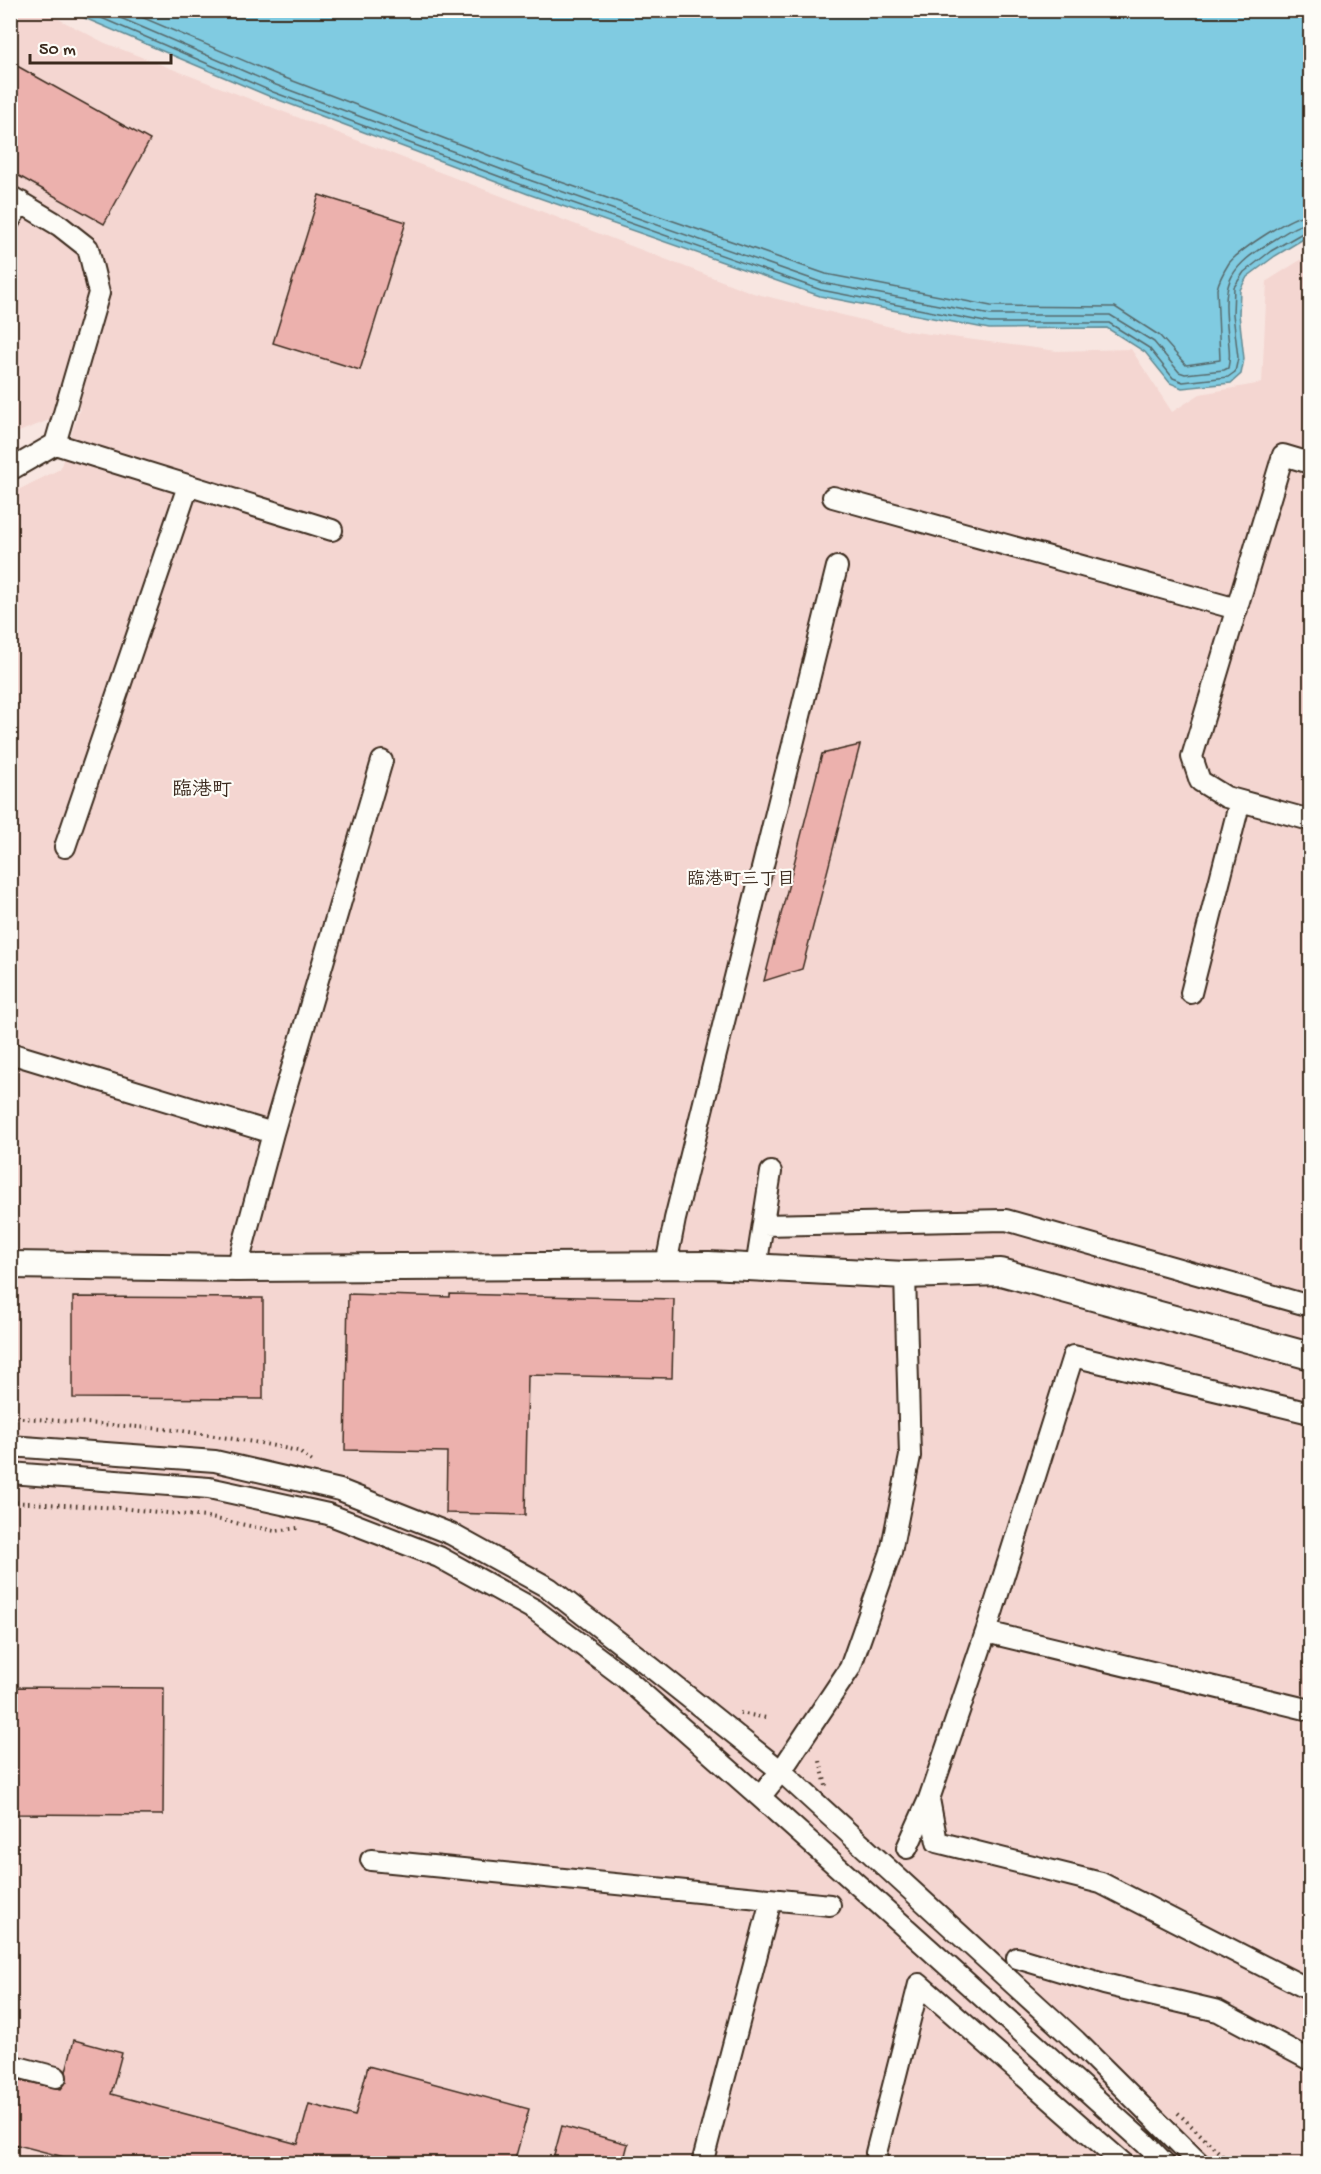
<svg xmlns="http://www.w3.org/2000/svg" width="1321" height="2174" font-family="'Gochi Hand','Klee One',sans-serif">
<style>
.built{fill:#f4d6d1}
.water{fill:#80cbe1;stroke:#648b93;stroke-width:1.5}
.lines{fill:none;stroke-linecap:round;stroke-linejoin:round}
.shore{stroke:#576a6c;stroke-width:1.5}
.building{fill:#ecb1ad;stroke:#3b2a1e;stroke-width:1.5}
.minor-casing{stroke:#3b2a1e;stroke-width:24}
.major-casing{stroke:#3b2a1e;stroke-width:30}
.path{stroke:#3b2a1e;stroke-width:4;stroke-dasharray:1.5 4.5;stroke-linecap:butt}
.minor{stroke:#fdfcf7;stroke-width:20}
.major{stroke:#fdfcf7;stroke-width:26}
.labels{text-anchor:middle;stroke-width:4.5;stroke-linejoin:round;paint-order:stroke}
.neighbourhood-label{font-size:18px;font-weight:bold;fill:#3b2a1e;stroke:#fdfcf7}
.quarter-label{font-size:20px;font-weight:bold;fill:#3b2a1e;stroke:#fdfcf7}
</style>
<rect width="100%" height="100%" fill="#f8e6e1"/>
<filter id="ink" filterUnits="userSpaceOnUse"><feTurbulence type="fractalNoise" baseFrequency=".0167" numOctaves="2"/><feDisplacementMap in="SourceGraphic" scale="12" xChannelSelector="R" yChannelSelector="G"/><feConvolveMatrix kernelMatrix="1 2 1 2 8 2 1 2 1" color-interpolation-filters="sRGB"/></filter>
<g filter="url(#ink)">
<!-- built -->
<path class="built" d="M11 11H43L105 43 753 293 907 331 1057 351 1131 349 1172 412 1200 394 1262 383 1267 281 1310 254V2163H11L10 494 60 469 80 408 11 435Z"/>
<!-- water -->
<path class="water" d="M68 11H1310V235L1275 256 1247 277 1240 290 1239 314 1244 359 1241 374 1231 383 1182 388 1170 383 1145 352 1107 328 989 329 820 296 528 194 271 97Z"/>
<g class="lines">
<!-- shore -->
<path class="shore" d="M83 10 273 92 530 188 821 290 990 323H1109L1149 348 1173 378 1183 382 1228 377 1235 372 1238 358 1233 314 1234 287 1244 272 1271 251 1306 231 1310 230
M102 10 276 85 532 181 823 283 991 315H1110L1154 342 1179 372 1185 374 1224 370 1228 368C1231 357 1229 347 1228 336 1223 285 1224 271 1269 243 1281 236 1297 223 1310 223
M125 10 280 76 535 173 826 274 991 306 1115 307 1160 336 1186 365 1220 360 1217 289C1219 280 1224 271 1229 263 1241 249 1293 214 1310 214"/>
</g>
<!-- building -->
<path class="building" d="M10 62 150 140 104 224 10 171Z
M319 195 406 222 360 370 273 343Z
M860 745 802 969 764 981 822 754Z
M348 1294 450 1297V1294L674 1299 672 1378 528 1375 525 1515 446 1513 447 1452 345 1450Z
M73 1297 263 1298V1399L73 1398Z
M10 1687 164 1688 163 1815 10 1814Z
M74 2040 122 2053 111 2094 298 2144 309 2104 355 2116 368 2066 529 2109 514 2163H87L10 2143V2078L61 2089 67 2081 66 2071Z
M562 2126 628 2144 623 2163H552Z"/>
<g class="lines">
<defs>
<path id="minor" d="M10 196 60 226 88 248 99 293 55 444
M10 220 21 202
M1310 463 1283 455 1192 757 1200 781 1226 797 1310 820
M10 470 55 444 332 530
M833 497 1237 609
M65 847 188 486
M1191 993 1240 801
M10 1053 273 1133 382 761
M763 1225 1006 1220 1310 1306
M666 1265 675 1219 837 567
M237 1268 273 1133
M756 1268 771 1172
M10 1446 215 1461 340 1490 451 1534 549 1588 647 1664 781 1771 1076 2041 1200 2164
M10 1473 209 1488 328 1514 439 1557 535 1610 624 1677 760 1797 1146 2144 1165 2164
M986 1632 1310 1710
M760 1797 781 1771 850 1668 891 1552 910 1456 905 1275
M929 1799 937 1842 1101 1883 1310 1990
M907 1848 929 1799 986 1632 1073 1356 1310 1413
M371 1860 830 1905
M1017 1958 1104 1984 1218 2011 1310 2060
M10 2065 56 2077
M702 2164 771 1900
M878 2164 876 2153 919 1984 1124 2164"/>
<path id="major" d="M10 1265 237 1268 709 1265 905 1275 1001 1272 1310 1356"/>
</defs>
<!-- minor casing -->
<use href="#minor" class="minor-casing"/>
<!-- major casing -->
<use href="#major" class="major-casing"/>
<!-- path -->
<path class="path" d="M10 1417 176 1430 260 1443 298 1451 315 1464
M10 1502 119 1508 206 1517 275 1531 298 1528
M740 1713 767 1718
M820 1761 826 1786
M1178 2113 1231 2164"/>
<!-- minor -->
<use href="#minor" class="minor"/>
<!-- major -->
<use href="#major" class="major"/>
</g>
</g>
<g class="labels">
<!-- neighbourhood labels -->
<g class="neighbourhood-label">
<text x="741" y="884">臨港町三丁目</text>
</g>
<!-- quarter labels -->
<g class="quarter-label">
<text x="202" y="795">臨港町</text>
</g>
</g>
<!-- margin -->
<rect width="1321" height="2174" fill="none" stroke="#fdfcf7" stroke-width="36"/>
<rect x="18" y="18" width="1285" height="2138" fill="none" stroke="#3b2a1e" stroke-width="2" filter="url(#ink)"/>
<!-- scale -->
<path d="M30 54v9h141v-9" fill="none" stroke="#3b2a1e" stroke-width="3"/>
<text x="39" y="54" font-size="18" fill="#3b2a1e" stroke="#fdfcf7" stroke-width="4.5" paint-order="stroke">50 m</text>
</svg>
